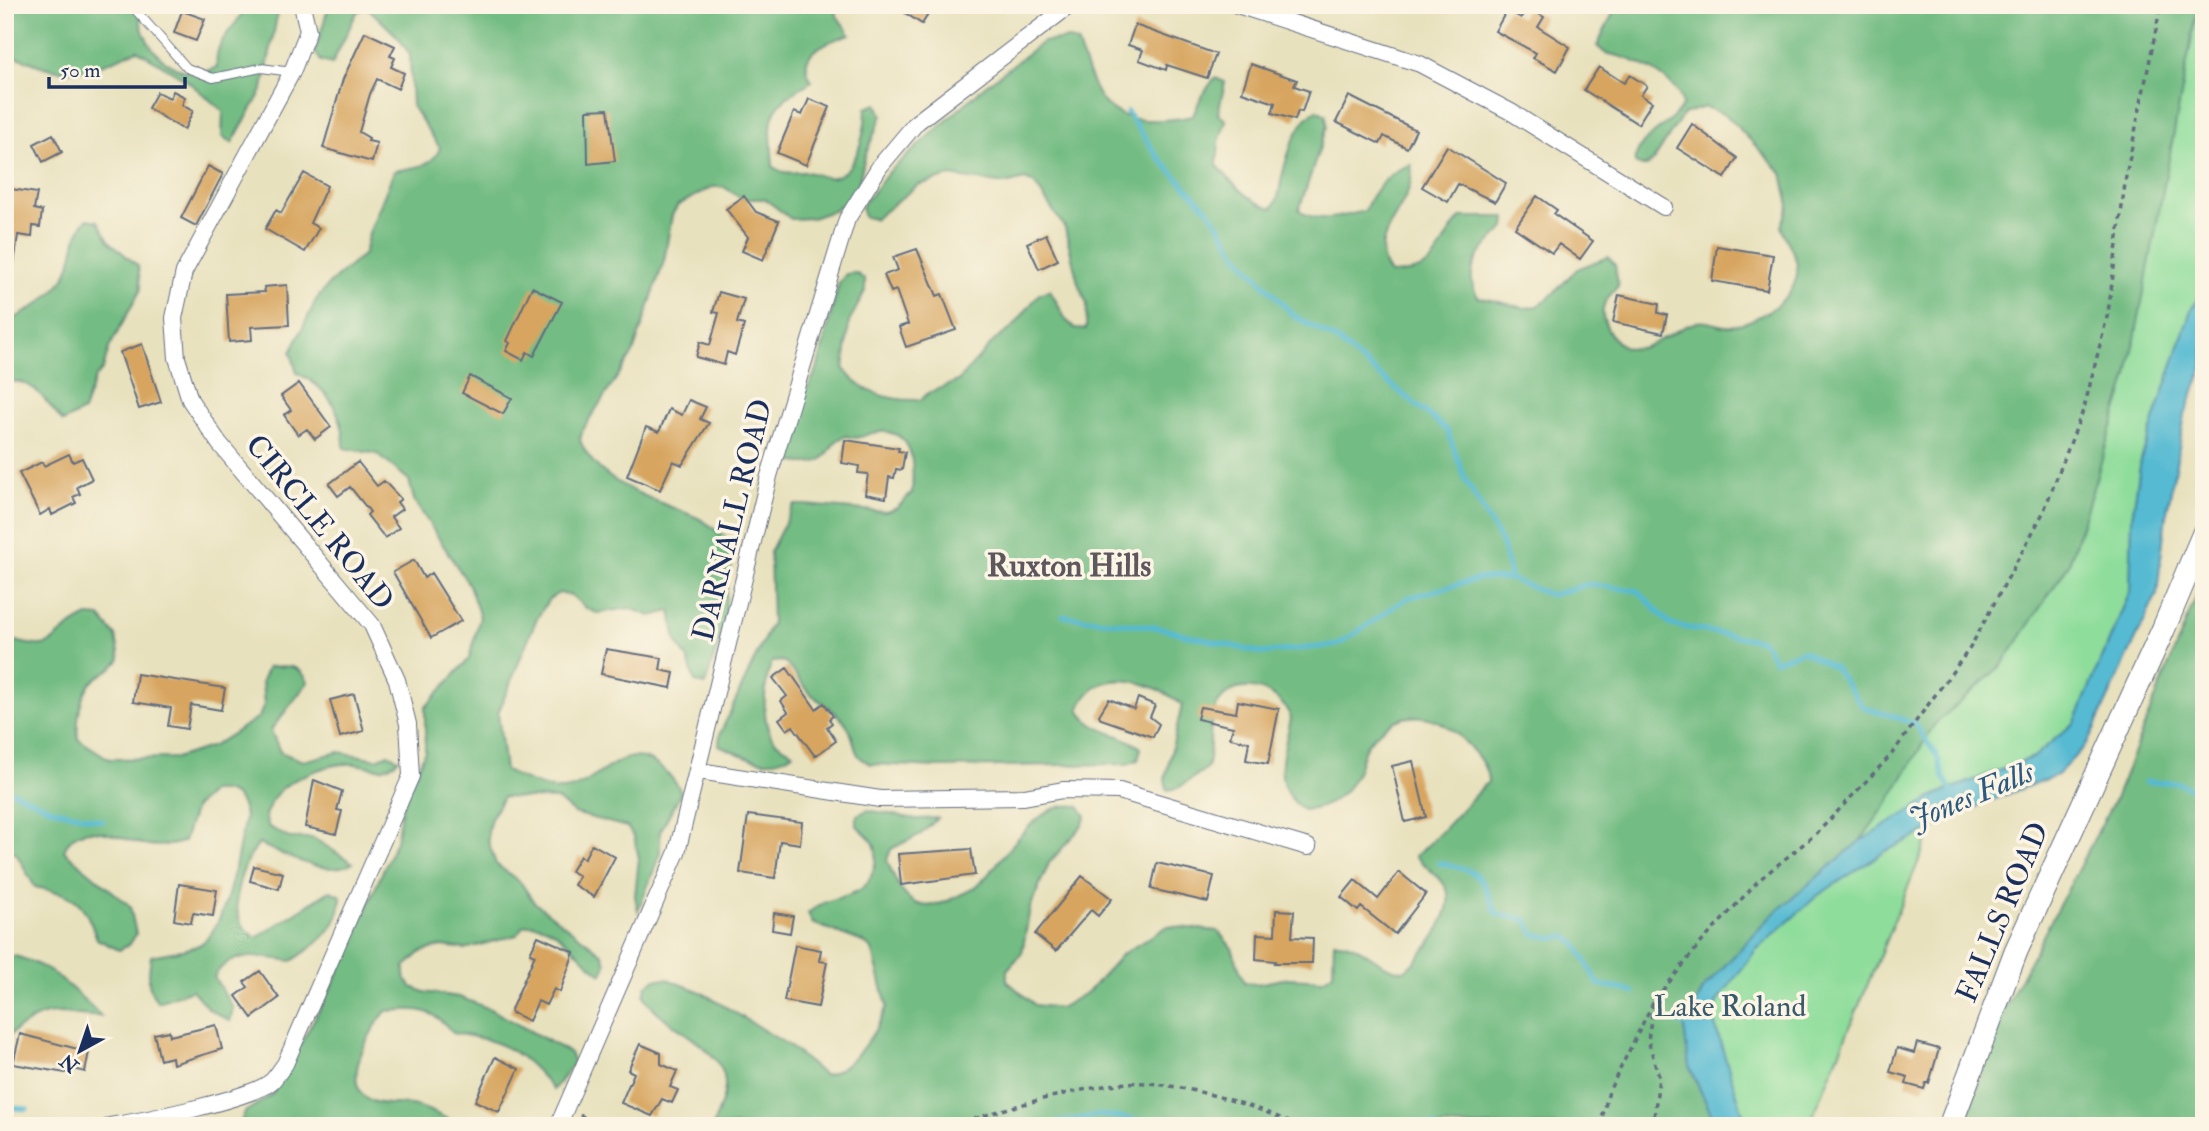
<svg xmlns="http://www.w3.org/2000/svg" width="2209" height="1131" font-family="'IM FELL Double Pica',serif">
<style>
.green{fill:#8fdd9b;stroke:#55867c;stroke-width:2;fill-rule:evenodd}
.forest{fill:#73bc83;stroke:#477670;stroke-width:2}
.water{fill:#54bad2;stroke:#387498;stroke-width:2}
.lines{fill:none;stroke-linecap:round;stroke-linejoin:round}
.stream{stroke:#54bad2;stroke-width:5}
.building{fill:#d7a55e}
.service-casing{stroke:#636d7f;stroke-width:10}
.minor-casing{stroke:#636d7f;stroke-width:18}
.secondary-casing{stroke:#636d7f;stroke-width:25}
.path{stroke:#636d7f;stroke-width:3.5;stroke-dasharray:5 5;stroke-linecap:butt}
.service{stroke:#fff;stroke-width:8}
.minor{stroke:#fff;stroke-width:16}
.secondary{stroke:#fff;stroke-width:23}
.labels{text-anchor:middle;stroke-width:7;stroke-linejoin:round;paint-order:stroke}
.street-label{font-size:30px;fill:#1b2f5e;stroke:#fcf5e5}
.park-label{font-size:30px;fill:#385a6d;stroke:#fcf5e5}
.neighbourhood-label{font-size:32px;font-weight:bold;fill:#5d585e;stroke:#fcf5e5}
.water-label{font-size:32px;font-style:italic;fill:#2c5981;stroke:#fcf5e5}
</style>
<rect width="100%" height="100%" fill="#fcf5e5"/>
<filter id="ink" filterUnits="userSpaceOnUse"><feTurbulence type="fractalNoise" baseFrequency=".0143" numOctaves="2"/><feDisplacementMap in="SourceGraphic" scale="14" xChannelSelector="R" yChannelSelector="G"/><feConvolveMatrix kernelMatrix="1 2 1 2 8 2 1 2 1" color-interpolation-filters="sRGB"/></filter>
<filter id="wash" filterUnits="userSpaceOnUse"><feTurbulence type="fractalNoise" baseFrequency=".00686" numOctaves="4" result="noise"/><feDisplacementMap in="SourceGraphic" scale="28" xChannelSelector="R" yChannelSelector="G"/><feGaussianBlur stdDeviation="1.57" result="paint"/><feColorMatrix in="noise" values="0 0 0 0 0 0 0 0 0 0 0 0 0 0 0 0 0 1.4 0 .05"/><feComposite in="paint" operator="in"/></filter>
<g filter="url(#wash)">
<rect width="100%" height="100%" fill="#e8e1bd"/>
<!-- green -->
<path class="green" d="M1845 5H2204V289L2191 310 2141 460 2132 518 2130 592 2075 722 2034 757 1948 790 1809 1126H1313L1809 766ZM2101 462 2069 564 2000 666Z"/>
<!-- forest -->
<path class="forest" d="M5 5H140C135 45 178 87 217 67 213 38 237 30 246 5H276L277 16 263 89 232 143 222 136 223 111 185 79 137 50C110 62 83 76 52 69 36 66 22 56 5 55Z
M329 5H836L837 16 850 34C828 42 793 52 812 81 764 109 770 115 773 167 785 175 791 172 804 172 816 172 826 181 837 176 859 168 866 127 866 108L877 104 882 115 865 156 857 190 852 199 832 211 812 218 791 219 765 199H742L724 187H712L678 205 672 215 664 261 633 353 583 429 580 440C597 486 658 500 698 518 712 525 726 538 738 547L727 578 725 623 705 685 695 682 688 660 676 641 671 611 651 616 629 608 597 613 587 609 571 595 559 593 549 599 536 620 498 713 505 770C513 776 551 791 561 790 597 790 621 735 660 767 669 775 676 781 681 792L660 832V854L638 911 635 896 639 858 634 837 627 827 574 813 557 799 503 797 491 818 488 830V841L496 864 521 883 534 902 603 954 606 964 602 974C578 960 556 916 523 926L517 935 465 949 442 946 421 952 405 967V978L412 987 424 992 459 997 490 1009 570 1053 574 1063 553 1090C523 1051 502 1040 453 1033 431 1006 418 1009 386 1011 370 1030 337 1086 372 1101 386 1107 402 1102 416 1106 431 1110 447 1119 461 1126H239L245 1112 273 1094 333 985 396 841 402 807 425 751V708L469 659 480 617 469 585 414 500 409 480 377 454 344 448C345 415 327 386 297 373L291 352 316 300 330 283 364 254 369 233 394 171C413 167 432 168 440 148L412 106 410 55 398 37 367 7 357 12 332 64 321 61 315 52Z
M1617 5H2198L2128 376 2069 564 2002 665 1934 725 1889 801 1860 841 1770 917 1704 988 1684 1028 1689 1066 1717 1126H713C717 1113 726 1097 725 1083 724 1045 660 1027 644 995L647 985 656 979H667L701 992 788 1045 824 1075C852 1071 877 1031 887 1006L872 949 863 942 812 923 808 913C830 896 836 901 858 891 872 884 881 856 873 842 869 836 862 831 857 826V815L868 810 916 819 938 818 921 834 891 849 887 860C901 897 915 919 956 897 963 893 973 890 979 884 1005 861 1037 795 1080 807L1086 816 1081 827 1049 863 1030 908 1022 953 1007 970V981L1035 1005 1060 1008 1089 991 1121 955 1168 926 1218 931 1232 948 1244 982 1256 984 1289 978 1323 980 1333 973 1334 942C1361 940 1378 970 1404 971 1422 959 1458 909 1446 887 1439 876 1424 865 1415 856 1443 834 1462 807 1488 782 1488 767 1478 756 1468 745 1437 710 1400 705 1369 742 1363 748 1362 759 1359 767 1351 791 1329 810 1303 810 1269 784 1284 754 1291 718 1279 686 1231 674 1215 709 1207 726 1213 750 1207 768L1178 788 1167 790 1165 779 1182 705C1153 680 1097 663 1079 710 1092 733 1121 732 1141 748L1138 760 1127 764 938 767 871 764C851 756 857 745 849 729 840 713 825 706 812 695 801 685 795 670 783 661L772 662C764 680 760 724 774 740 779 745 788 749 793 753 768 771 744 756 719 745L720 734 772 622 770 552 794 505H806L886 512 897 508 912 493C914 466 916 429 877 432 864 434 859 441 846 436 829 442 833 451 822 459 811 467 790 461 777 460L786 429 817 370 839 283 846 274 856 273 865 280V291L849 322 844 369C862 394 891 401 921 400L928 393 958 381 994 341 1012 328 1039 294 1050 290 1066 320 1075 328 1086 329 1087 304 1078 283 1065 228 1034 183 1025 179 1005 184 950 176 918 185 875 219 864 217 861 207 889 172 986 85 1043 42 1067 39 1077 43C1084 60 1089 79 1098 94 1116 127 1163 122 1193 116L1202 95 1215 78 1225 82 1218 114 1226 120 1219 142 1217 165C1232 183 1248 202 1272 208 1280 198 1279 189 1282 177 1287 155 1297 122 1316 110L1326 115 1327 126 1299 210C1318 225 1343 216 1365 211 1371 192 1391 169 1411 165 1418 207 1362 234 1390 274 1444 272 1432 250 1461 217H1506L1505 228C1484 247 1460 268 1478 297L1525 308 1537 306 1547 300 1577 269 1608 257 1615 265 1618 286C1607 298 1598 306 1605 323 1627 375 1663 333 1694 323 1707 318 1719 328 1731 326 1758 321 1801 298 1797 265 1795 250 1785 240 1781 226L1789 206 1782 173 1726 115 1705 107 1683 114 1653 161 1645 167 1635 163C1637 134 1672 128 1683 104 1674 75 1633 58 1605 53L1597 46Z
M87 219 98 221 110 242 138 266 141 289 109 348 103 369 95 378 83 411 63 422C47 404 32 374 5 383V323C29 312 62 292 70 265 75 248 75 232 87 219Z
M2204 577V1126H1964L2004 1010 2115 799Z
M88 616 100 617 116 636 120 659C112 671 103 672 94 680 80 691 76 723 78 739L109 759 176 758 213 746 259 717 264 705 262 681 268 667C287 666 299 663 308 682L271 730 280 752 303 761 339 752 377 759 388 754 399 759C382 775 375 766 354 764 331 762 290 777 275 796 271 801 268 809 265 815L268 826 289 838H313L353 863C326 878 286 855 259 844 238 868 223 918 256 938L330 891 341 896C341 928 316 945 292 961 264 958 231 948 214 977L233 1008 230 1021 209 1009 192 990 158 1002C145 988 149 974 151 956 165 953 185 951 199 945 228 930 238 848 245 818 243 798 232 789 212 791L195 807 184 841C170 847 150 847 135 842 112 835 77 817 64 851L130 906 136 934 130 944 119 950 97 939C82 898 77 896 35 887L16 853 5 851V638C63 656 43 637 88 616Z
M5 954C50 962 69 986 101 1016 71 1017 54 1005 27 1023 19 1028 11 1032 5 1040Z"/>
<!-- water -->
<path class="water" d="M2204 289V364L2185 415 2165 523 2157 594 2087 744 2057 775 1985 803 1886 851 1817 896 1756 950 1717 1002 1713 1019 1747 1126H1717L1689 1066 1684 1028 1704 988 1770 917 1860 841 1938 794 2034 757 2075 722 2130 592 2132 518 2141 460 2191 310Z"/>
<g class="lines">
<!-- stream -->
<path class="stream" d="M1127 112 1158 157 1211 213 1239 257 1294 316 1335 339 1447 430 1466 481 1502 544 1511 579
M1063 616 1155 627 1261 653 1338 645 1407 598 1482 578 1511 579 1551 595 1588 584 1638 591 1671 625 1763 641 1775 661 1803 651 1835 668 1863 707 1914 723 1937 756 1944 778 1954 795
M2145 782 2179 783 2204 795
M5 788 52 809 103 821
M1439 863C1485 872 1479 875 1497 914L1527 920 1534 934 1553 938 1566 936 1577 945 1598 984 1634 992
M1670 1021 1691 1026
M5 1107 27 1109
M1034 1126 1101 1115 1184 1126
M1374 1126 1382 1121 1435 1126
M1695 1126 1718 1117"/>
</g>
<g id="blocks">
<!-- building -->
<path class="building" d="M893 5H934L922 24Z
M1527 7 1544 17 1538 27 1570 47 1557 71 1533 58 1536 53 1495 31 1507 10 1521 18Z
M182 11 205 19 196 41 174 33Z
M1135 25 1216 54 1207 78 1167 65 1166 70 1139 60 1143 50 1128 45Z
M365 32 395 46 390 56 395 58 391 67 404 73 398 89 377 79 370 94 359 132 369 138 368 141 377 143 372 162 323 148 343 79Z
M1251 64 1297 80 1294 86 1309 91 1302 112 1298 111 1295 120 1272 113 1275 103 1242 92Z
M1599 67 1624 83 1630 75 1647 86 1641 95 1652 102 1638 124 1584 90Z
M173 91 185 97 182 105 193 111 184 130 148 108 157 92 170 98Z
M1349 96 1416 130 1407 148 1384 136 1380 144 1336 122Z
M809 99 830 107 806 165 777 153 794 112 802 115Z
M608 109 615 161 588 164 587 110Z
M1692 124 1737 158 1725 178 1677 148Z
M53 134 62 152 43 162 34 144Z
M1447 146 1506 183 1495 202 1458 184 1448 202 1422 187Z
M208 166 223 174 196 226 181 218Z
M304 173 327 186 310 223 319 228 305 252 265 229 276 210 281 213Z
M5 188 37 193 34 209 42 211 40 227 33 226 32 237 18 235 14 264 5 263Z
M744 196 756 212 779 221 763 260 742 251 748 237 726 209Z
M1537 196 1557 210 1554 214 1593 241 1580 259 1559 244 1552 253 1515 228Z
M1046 234 1058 260 1039 269 1027 243Z
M1717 246 1773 255 1767 290 1712 281Z
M917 249 937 296 942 294 956 330 906 347 899 327 908 324 896 290 891 292 884 275 898 270 893 257Z
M287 285 289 325 251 327 252 340 229 342 226 294 265 292 264 287Z
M532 287 562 302 534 356 527 352 523 360 506 351 510 343 507 341Z
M719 292 744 299 737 323 744 325 735 355 727 352 724 365 696 357 700 342 710 345 719 313 713 312Z
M1619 295 1659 304 1658 313 1667 315 1663 333 1613 322Z
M142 344 161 402 139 409 120 352Z
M470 376 512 398 503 414 462 393Z
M299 383 331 427 315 439 307 429 298 435 284 415 291 410 281 396Z
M689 400 706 407 700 419 709 423 682 465 673 461 660 490 627 476 646 427 659 432 669 409 682 415Z
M845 440 899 448 898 451 905 452 902 470 896 469 894 478 889 477 886 498 865 494 868 474 858 473 859 466 842 463Z
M69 454 73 462 82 458 92 479 77 487 80 494 73 497 76 503 52 515 50 509 40 515 19 473 42 462 44 466Z
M358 462 377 486 384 481 401 499 397 502 402 509 391 517 399 528 385 538 367 515 370 512 350 487 338 496 329 484Z
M414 560 424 578 431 573 461 621 431 638 393 572Z
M606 649 662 658 660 670 674 673 671 688 601 674Z
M787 668 816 709 824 703 833 716 829 719 832 723 827 727 836 741 815 756 793 726 787 730 779 719 788 712 781 701 787 696 773 678Z
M137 674 225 688 221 710 191 705 187 729 168 726 171 708 133 702Z
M354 694 364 731 340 737 330 700Z
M1138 698 1155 705 1150 717 1159 724 1153 737 1101 719 1099 715 1109 699 1134 709Z
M1238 701 1279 709 1268 764 1246 760 1249 742 1230 738 1233 727 1197 719 1200 707 1236 713Z
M1413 761 1426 817 1405 822 1392 766Z
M314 780 342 791 337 810 342 811 336 834 305 827Z
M748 815 802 822 800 844 780 841 775 878 740 873Z
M592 844 615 857 594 897 574 885 579 876 571 871 580 856 584 859Z
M971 849 975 875 901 885 898 854Z
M1157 863 1214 876 1208 902 1151 889Z
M254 866 283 873 279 889 250 881Z
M1399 872 1426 894 1395 934 1361 907 1358 911 1341 897 1355 880 1378 899Z
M1082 876 1112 899 1098 916 1091 910 1056 951 1035 934Z
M179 884 217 890 213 916 193 913 191 923 174 920Z
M1276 910 1294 911 1292 937 1313 938 1312 963H1274L1275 961 1256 959 1257 934 1275 935Z
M774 913 793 916 790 933 772 930Z
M538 936 574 952 560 992 554 989 546 1005 538 1001 529 1021 510 1012 535 955 530 953Z
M795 945 821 950 819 961 827 962 818 1007 784 1001Z
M260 971 279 998 252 1018 236 996 248 987 244 982Z
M216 1025 222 1049 173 1064 172 1057 160 1060 154 1034 169 1031 170 1036Z
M20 1034 89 1052 85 1072 70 1068 65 1073 13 1064Z
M1917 1043 1939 1049 1929 1083H1926L1924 1089 1906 1084 1908 1077 1890 1072 1897 1048 1914 1053Z
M640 1044 661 1053V1064L677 1071 670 1087 678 1090 672 1103 662 1099 652 1116 621 1103 634 1073 628 1070Z
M495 1057 519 1069 499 1112 475 1101Z"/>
</g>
</g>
<g filter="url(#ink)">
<use href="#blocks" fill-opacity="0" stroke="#636d7f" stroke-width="2"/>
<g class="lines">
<defs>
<path id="service" d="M131 5 187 68 213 78 261 68 292 72"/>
<path id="minor" d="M1237 5 1420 64 1511 112 1664 207
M699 771 880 799 1024 797 1063 790 1119 791 1308 847
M110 1126C141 1121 252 1099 272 1081 277 1076 281 1069 285 1064L411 776 408 724 397 680 372 625 219 443 190 400 177 358 174 318 184 272 292 72 308 31 302 5
M558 1126 677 852 769 476 847 219 880 166 917 122 1070 5"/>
<path id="secondary" d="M1950 1126 2016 951 2163 630 2204 533"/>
</defs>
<!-- service casing -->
<use href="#service" class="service-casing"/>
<!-- minor casing -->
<use href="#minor" class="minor-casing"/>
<!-- secondary casing -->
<use href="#secondary" class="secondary-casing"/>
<!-- path -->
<path class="path" d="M580 1115 599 1126
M956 1126C997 1109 1083 1087 1127 1083 1166 1079 1263 1106 1296 1126
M1600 1126 1609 1091 1654 1001 1699 945 1759 880 1817 833 1891 755 1970 648 2043 513 2084 408 2108 313 2126 176 2161 5
M1653 1126 1659 1077 1648 1040 1653 1006"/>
<!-- service -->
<use href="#service" class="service"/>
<!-- minor -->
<use href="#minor" class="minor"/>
<!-- secondary -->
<use href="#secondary" class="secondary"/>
</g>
</g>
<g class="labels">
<!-- street labels -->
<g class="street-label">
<text transform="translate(732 520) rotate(-76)" y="10">DARNALL ROAD</text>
<text transform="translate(320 522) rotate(51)" y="10">CIRCLE ROAD</text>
<text transform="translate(2002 912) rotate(-67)" y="10">FALLS ROAD</text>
</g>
<!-- park labels -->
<g class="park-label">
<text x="1730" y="1016">Lake Roland</text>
</g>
<!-- neighbourhood labels -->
<g class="neighbourhood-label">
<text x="1069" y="576">Ruxton Hills</text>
</g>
<!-- water labels -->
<g class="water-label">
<text transform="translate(1971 795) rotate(-23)" y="11">Jones Falls</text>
</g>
</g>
<!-- margin -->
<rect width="2209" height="1131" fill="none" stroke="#fcf5e5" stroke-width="28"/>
<!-- north arrow -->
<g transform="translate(80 1051) rotate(220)" stroke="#fcf5e5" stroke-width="5" paint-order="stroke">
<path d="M0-5L12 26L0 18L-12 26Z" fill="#1b2f5e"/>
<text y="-10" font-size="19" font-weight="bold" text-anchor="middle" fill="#1b2f5e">N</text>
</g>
<!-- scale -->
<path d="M49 77v10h136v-10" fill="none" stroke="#1b2f5e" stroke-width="3.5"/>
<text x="60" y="77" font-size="21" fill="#1b2f5e" stroke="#fcf5e5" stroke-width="5" paint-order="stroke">50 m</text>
</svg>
